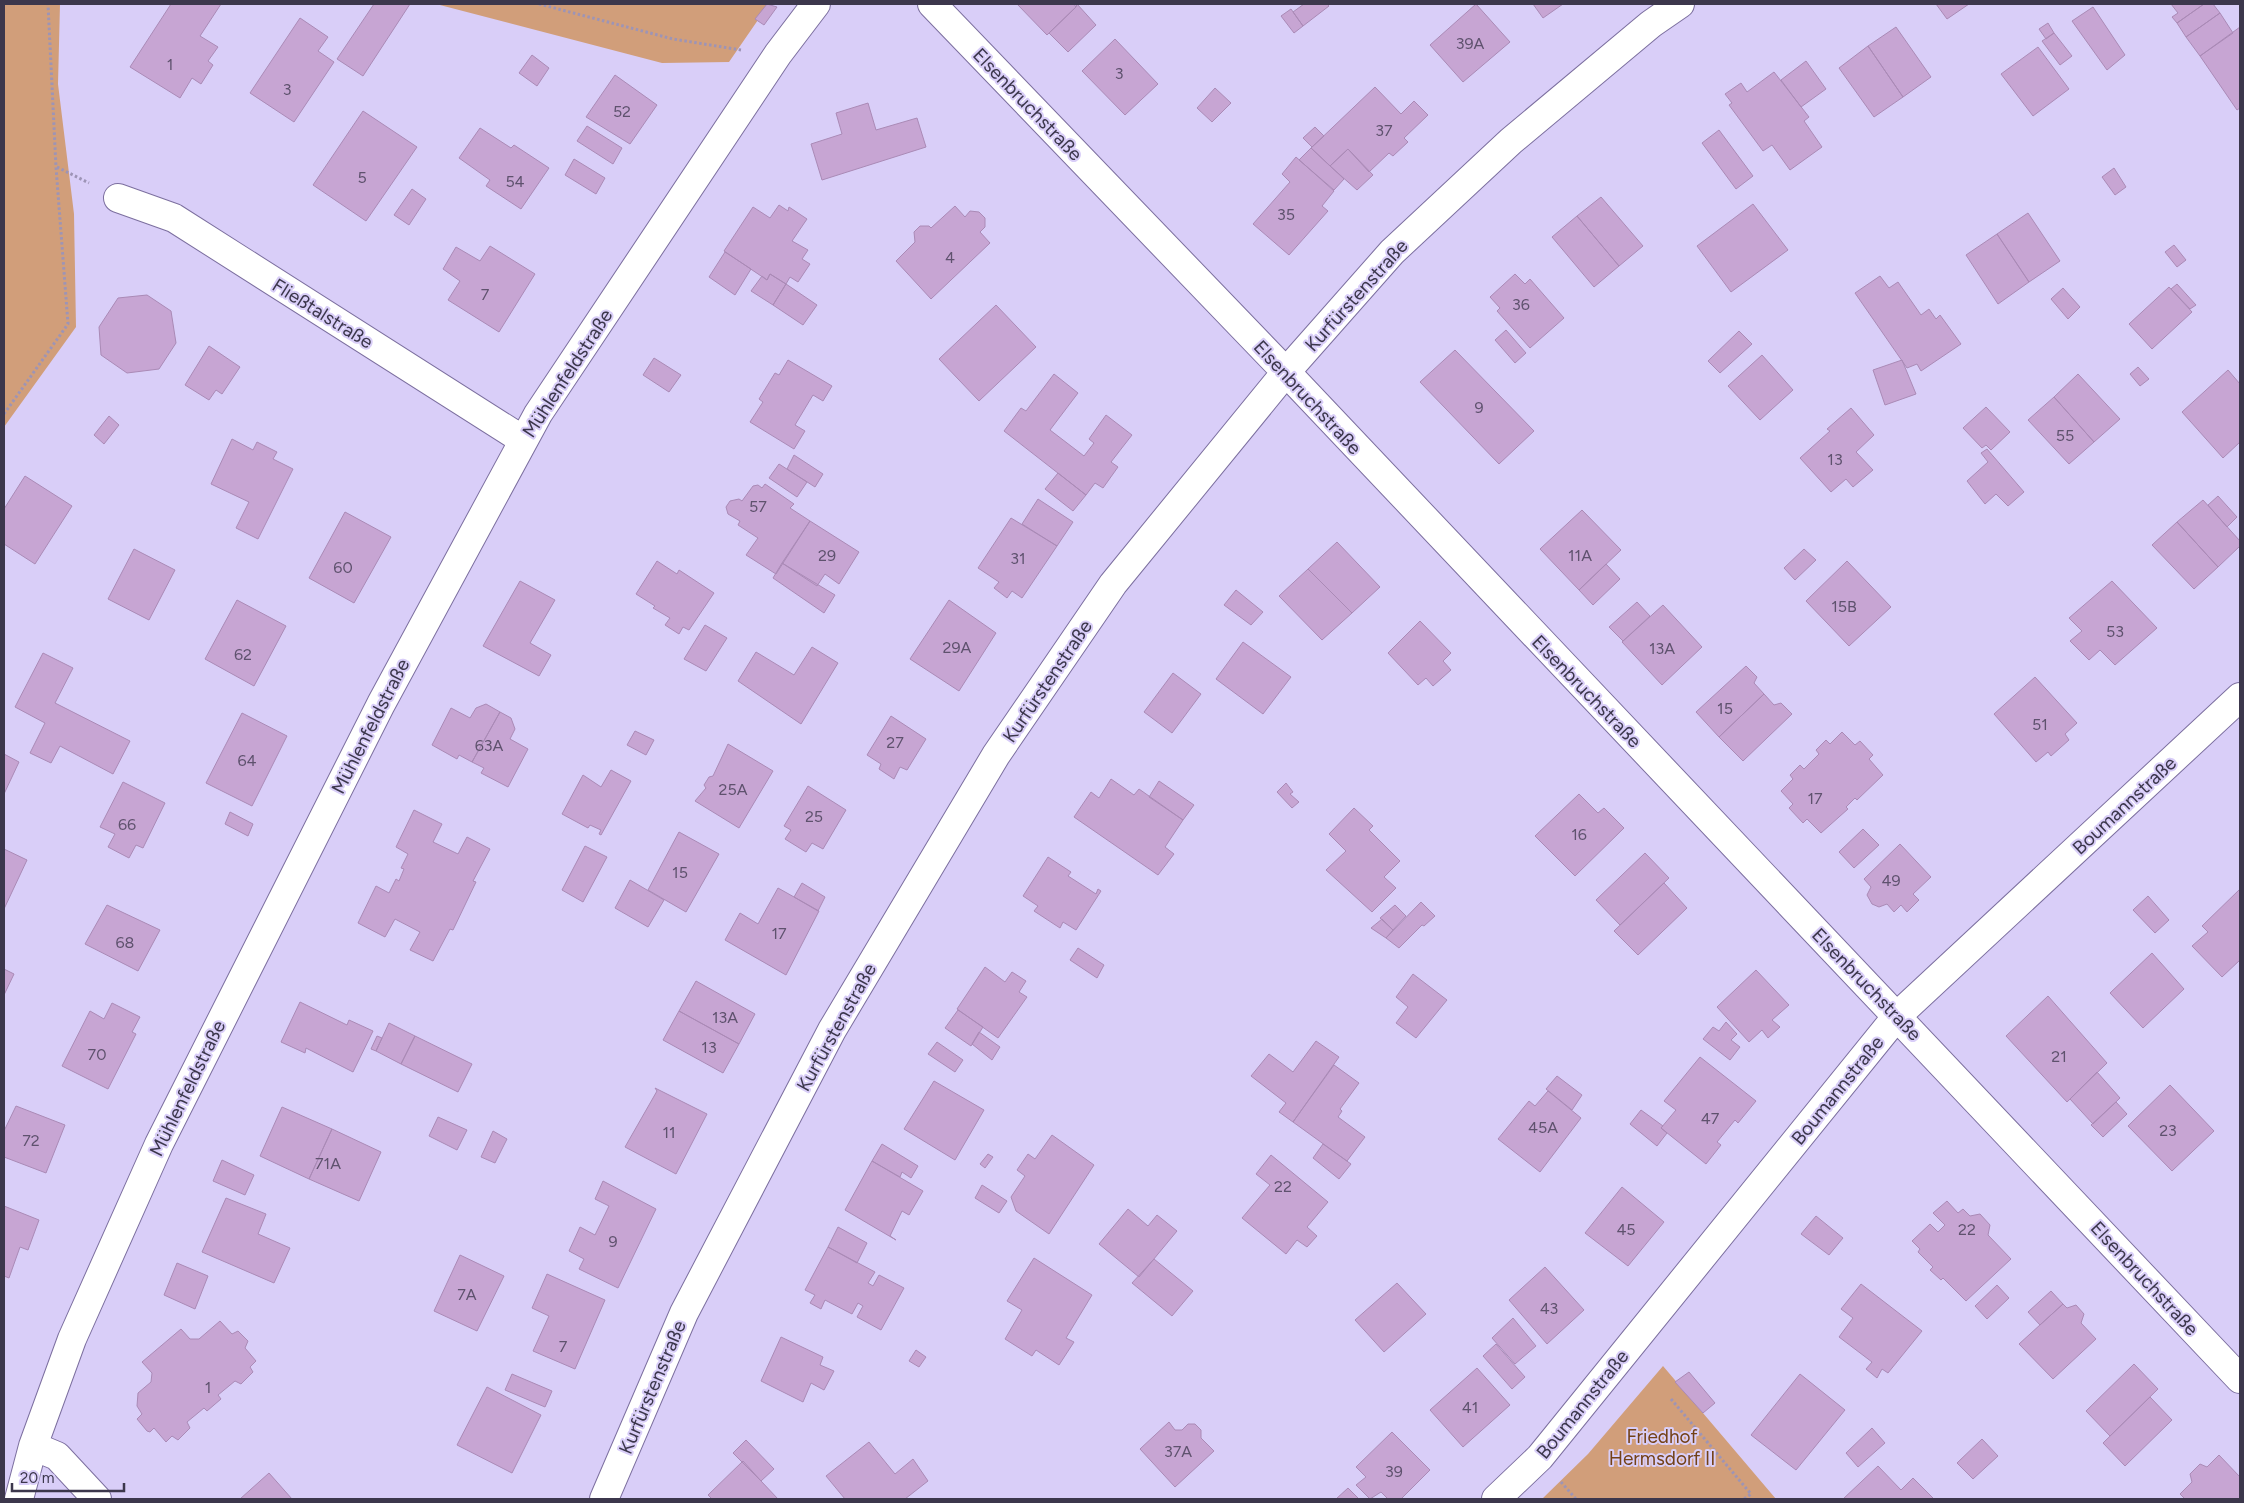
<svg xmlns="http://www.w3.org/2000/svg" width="2244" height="1503" font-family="Figtree,sans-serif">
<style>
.green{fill:#d19e7a}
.building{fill:#c7a5d3;stroke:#aa8ab6}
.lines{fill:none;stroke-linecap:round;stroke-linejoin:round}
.street-casing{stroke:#7c6f9f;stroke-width:30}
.path{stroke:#9d94b6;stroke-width:3;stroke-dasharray:2.5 2.5;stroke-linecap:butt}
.street{stroke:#fff;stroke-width:28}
.labels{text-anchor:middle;stroke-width:4;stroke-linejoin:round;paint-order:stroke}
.number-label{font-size:16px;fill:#5f526e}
.street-label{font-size:19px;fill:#3c374c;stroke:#d9cef8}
.park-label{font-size:19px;fill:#734117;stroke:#d9cef8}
</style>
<rect width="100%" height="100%" fill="#d9cef8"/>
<!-- green -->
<path class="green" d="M4 4H60L58 84 74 214 76 327 4 427Z
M436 4H769L729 62 662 63Z
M1663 1366 1776 1499H1542L1588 1454Z"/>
<!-- building -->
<path class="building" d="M171 4H221L200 36 218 47 208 61 213 65 201 84 192 78 180 98 130 67Z
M374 4H410L363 76 337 59Z
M767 4 777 7 764 25 755 19Z
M1017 4H1074L1076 7 1047 35Z
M1077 4 1096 25 1068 52 1049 33 1076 7Z
M1304 4H1327L1329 6 1303 26 1293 12Z
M1476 4 1510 42 1463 82 1430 45Z
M1533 4H1563L1543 18Z
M1936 4H1969L1947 19Z
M2171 4H2204L2177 23 2172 17 2178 13Z
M2204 4H2213L2220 13 2186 37 2177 23Z
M2093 7 2125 55 2107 70 2072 21Z
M1291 9 1303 26 1294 33 1281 16Z
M2220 13 2233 33 2200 56 2186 37Z
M300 18 328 37 318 51 334 62 294 122 250 93Z
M2048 23 2054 33 2046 39 2039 29Z
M1896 27 1931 77 1903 97 1868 46Z
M2240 27V108L2237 110 2200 56Z
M2054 33 2072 56 2060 65 2042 41Z
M1115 39 1158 84 1125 115 1082 71Z
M1868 46 1903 97 1874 117 1839 68Z
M2038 47 2069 89 2033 116 2001 74Z
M532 55 549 68 537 86 519 73Z
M1806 61 1826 89 1801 107 1781 80Z
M1774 72 1809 117 1804 121 1822 147 1790 170 1772 145 1763 151 1729 105 1732 103 1725 94 1741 83 1747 92Z
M615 75 657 105 630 144 586 117Z
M1375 87 1401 114 1414 101 1428 115 1404 138 1408 142 1393 156 1389 153 1369 172 1348 149 1330 166 1311 148Z
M1215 88 1231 103 1212 122 1197 108Z
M868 103 876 130 917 118 926 147 822 180 811 144 842 134 836 113Z
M363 111 417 147 366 221 313 185Z
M587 126 622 148 613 164 577 141Z
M1315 127 1324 136 1312 147 1303 138Z
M480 128 511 148 514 145 549 168 521 209 486 186 490 180 459 158Z
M1719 130 1753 176 1736 189 1702 143Z
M1311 148 1344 179 1334 190 1299 160Z
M1348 149 1373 175 1357 190 1330 166Z
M1296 157 1334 191 1322 206 1328 211 1289 255 1253 224 1290 182 1282 174Z
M574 159 605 178 596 194 565 175Z
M2114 168 2126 187 2115 195 2102 177Z
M412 189 426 199 409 225 394 215Z
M1601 197 1643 246 1619 266 1577 216Z
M1753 204 1788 250 1731 292 1697 246Z
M779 205 788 211 789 207 807 219 792 241 808 250 802 259 810 264 798 282 790 277 786 284 770 274 767 280 724 251 753 207 770 218Z
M955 206 965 217 970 211 979 212 985 218V227L980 232 990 243 931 299 896 261 915 242 914 232 920 226H929L931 228Z
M2028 213 2060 261 2029 282 1997 234Z
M1577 216 1619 266 1594 287 1552 237Z
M1997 234 2029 282 1998 304 1966 255Z
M2174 245 2186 260 2177 267 2165 252Z
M490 246 535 274 499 332 448 300 460 281 443 269 456 247 480 261Z
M725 252 751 269 735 295 709 277Z
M770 274 786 284 773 305 751 291 762 276 767 280Z
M1515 274 1525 284 1530 279 1564 318 1530 348 1497 311 1500 308 1490 297Z
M1880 276 1889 288 1898 282 1921 315 1929 309 1936 319 1940 315 1961 344 1921 371 1917 364 1907 368 1855 293Z
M786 284 817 305 803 325 773 305Z
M2177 284 2196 305 2190 309 2171 289Z
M2169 287 2192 312 2152 349 2129 324Z
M2063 288 2080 307 2068 319 2051 299Z
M147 295 171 311 176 343 159 369 127 373 101 355 99 327 118 298Z
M996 305 1036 347 979 401 939 359Z
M1506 330 1526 353 1515 363 1495 340Z
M1739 331 1752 344 1720 373 1708 361Z
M209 346 240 367 222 394 216 390 209 400 185 385Z
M1455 350 1534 431 1499 464 1420 382Z
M1762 355 1793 390 1760 420 1728 386Z
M654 358 681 375 669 392 643 375Z
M788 360 832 386 823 401 813 395 795 425 805 431 794 449 750 422 763 402 759 399 775 373 779 375Z
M1902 360 1916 394 1885 405 1873 370Z
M2138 367 2149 379 2140 386 2130 374Z
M2228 370 2240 384V442L2223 458 2182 412Z
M1054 374 1078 393 1050 430 1084 456 1094 443 1089 439 1106 415 1132 435 1111 462 1118 467 1103 488 1095 483 1086 495 1004 431 1021 408 1026 411Z
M2078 374 2120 419 2094 442 2054 397Z
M2054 397 2094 442 2069 464 2028 420Z
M1986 407 2010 432 1991 450 1986 445 1982 448 1963 428Z
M1851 408 1874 435 1856 452 1873 470 1853 487 1846 479 1831 492 1800 458 1830 431 1827 429Z
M109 416 119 425 104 444 94 435Z
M232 439 253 450 257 442 277 452 273 459 293 469 258 539 236 528 249 502 211 484Z
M1987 449 2024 492 2008 506 1996 494 1985 504 1967 481 1988 462 1981 453Z
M794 455 823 474 815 487 787 469Z
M779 464 807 482 797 497 769 478Z
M1058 473 1086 495 1073 511 1045 489Z
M25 476 72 506 35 564 4 544V509Z
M765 484 794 504 790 508 810 521 776 574 746 555 758 538 738 525 740 521 728 514 726 507 730 501 739 499 742 501 753 486 758 485 762 488Z
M2218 496 2237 517 2227 527 2208 505Z
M1038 499 1073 522 1057 546 1022 524Z
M2203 500 2240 541V546L2218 567 2177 522Z
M1582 510 1621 550 1579 590 1540 549Z
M345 512 391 537 354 603 309 578Z
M1011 518 1057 546 1022 598 1012 591 1007 598 994 588 999 582 978 568Z
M810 521 859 552 839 584 825 574 817 586 782 563Z
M2177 522 2218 567 2194 589 2152 545Z
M1337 542 1380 587 1352 613 1308 569Z
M134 549 175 570 149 620 108 599Z
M1804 549 1816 560 1795 580 1784 568Z
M657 561 677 574 679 570 714 593 689 630 683 627 679 634 665 625 670 618 653 608 655 606 636 594Z
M1847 561 1891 607 1849 646 1806 601Z
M782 563 835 595 824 613 773 578Z
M1606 564 1620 579 1593 605 1579 590Z
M1308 569 1352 613 1322 640 1279 596Z
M520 581 555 600 530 643 551 655 539 676 483 646Z
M2112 581 2157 628 2115 665 2100 650 2089 660 2070 641 2082 631 2069 618Z
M1236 590 1263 612 1251 625 1224 605Z
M237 600 286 626 254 686 205 659Z
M949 600 996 633 959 691 910 659Z
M1637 602 1650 616 1623 641 1609 627Z
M1663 605 1702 647 1662 685 1622 642Z
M1420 621 1451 653 1443 661 1451 670 1433 686 1426 678 1418 685 1388 653Z
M705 625 727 638 706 671 684 659Z
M1243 642 1291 677 1263 714 1216 679Z
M812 647 838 663 801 724 738 681 756 652 794 675Z
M43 653 73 668 55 703 130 741 113 774 60 746 51 763 30 753 45 723 15 707Z
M1746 666 1757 677 1754 683 1764 694 1719 737 1696 712Z
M1173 673 1201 694 1172 733 1144 712Z
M2035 677 2077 723 2065 734 2069 740 2051 756 2048 752 2036 762 1994 714Z
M1764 694 1774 705 1781 703 1792 714 1743 761 1719 737Z
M486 704 500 712 472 762 459 755 457 759 432 745 451 708 470 718 476 708Z
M500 712 511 718 515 729 510 739 528 749 508 787 481 773 484 768 472 762Z
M242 713 287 736 252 806 206 783Z
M891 716 926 739 907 770 900 767 894 779 879 769 881 764 867 755Z
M635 731 654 740 646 755 627 745Z
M1842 732 1855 745 1860 741 1873 755 1869 759 1883 775 1857 800 1855 798 1846 807 1848 809 1821 833 1807 819 1803 823 1789 808 1793 804 1781 791 1793 779 1790 775 1800 765 1804 769 1819 754 1816 750 1826 740 1830 744Z
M728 744 773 771 739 828 695 801 706 788 704 785 709 777 713 776Z
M4 754 19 762 4 794Z
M611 770 631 781 601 835 599 834 601 830 590 825 588 828 562 814 583 775 601 787Z
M1111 779 1134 795 1139 789 1183 820 1165 847 1174 854 1158 875 1074 817 1091 792 1099 798Z
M1159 781 1194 805 1183 820 1149 797Z
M123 782 165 803 143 848 136 845 129 858 108 847 115 834 100 827Z
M1286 783 1293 792 1290 794 1299 802 1292 808 1277 792Z
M808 786 846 810 823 849 812 843 806 852 785 839 791 830 784 826Z
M1579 794 1598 813 1604 808 1624 828 1575 876 1535 836Z
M1354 808 1373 826 1369 830 1400 861 1384 877 1396 888 1372 912 1326 870 1346 851 1329 834Z
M414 810 442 824 433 842 458 854 467 837 490 849 473 881 476 882 453 930 450 929 433 961 410 950 420 932 395 919 385 937 358 923 376 886 389 893 396 879 399 881 404 869 401 868 408 854 396 847Z
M230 812 253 824 248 836 225 824Z
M1863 829 1879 845 1854 868 1839 852Z
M679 832 719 854 686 912 648 890Z
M1900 844 1931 877 1913 894 1919 900 1907 912 1901 905 1894 912 1887 904 1879 907 1872 904 1867 895 1871 887 1864 879Z
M585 846 607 857 583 902 562 890Z
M4 849 27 860 4 909Z
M1645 853 1669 878 1620 925 1596 900Z
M1048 857 1071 872 1068 876 1096 894 1098 889 1101 891 1076 930 1063 922 1060 928 1034 911 1038 906 1023 896Z
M630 880 664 900 648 927 615 908Z
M802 883 825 897 818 911 794 897Z
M1664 883 1687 908 1638 955 1614 931Z
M778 888 819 911 786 975 725 940 740 913 758 924Z
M2240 889V960L2222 977 2192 946 2208 932 2202 926Z
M2148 896 2169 920 2155 933 2133 910Z
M1421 902 1435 916 1424 926 1422 925 1399 948 1386 938Z
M107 905 160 930 138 971 85 944Z
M1395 905 1406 916 1393 930 1380 918Z
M1382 919 1393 930 1386 938 1371 928Z
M1078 948 1104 965 1097 978 1070 960Z
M2152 953 2184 989 2143 1028 2110 993Z
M985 967 1005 982 1012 972 1026 981 1019 992 1027 997 998 1038 957 1009Z
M4 969 14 974 4 995Z
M1756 970 1789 1005 1772 1020 1780 1027 1768 1038 1762 1030 1749 1042 1717 1007Z
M1413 974 1447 1000 1416 1038 1396 1023 1408 1007 1396 997Z
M696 981 755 1014 739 1044 679 1011Z
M2048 996 2107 1063 2067 1102 2006 1036Z
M300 1002 347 1025 349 1020 373 1031 353 1072 306 1048 305 1053 281 1042Z
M112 1003 140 1017 132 1032 136 1034 108 1089 62 1066 90 1011 104 1019Z
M958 1010 983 1027 971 1046 945 1028Z
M679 1011 739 1044 723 1073 663 1040Z
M1726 1022 1737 1034 1731 1040 1740 1047 1730 1060 1703 1039 1713 1027 1719 1031Z
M389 1023 415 1036 401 1064 376 1051Z
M979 1032 1000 1047 992 1060 972 1044Z
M377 1036 382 1038 376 1051 371 1049Z
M415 1036 472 1064 458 1092 401 1064Z
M1316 1041 1339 1057 1293 1122 1279 1112 1286 1103 1251 1076 1269 1054 1293 1072Z
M937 1042 963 1060 955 1072 928 1054Z
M1700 1057 1756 1101 1738 1123 1735 1120 1717 1142 1721 1145 1706 1164 1661 1128 1676 1110 1664 1101Z
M1334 1065 1359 1083 1340 1109 1342 1111 1338 1117 1365 1137 1347 1161 1293 1122Z
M2097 1072 2120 1098 2093 1124 2070 1099Z
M1557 1076 1582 1095 1572 1110 1546 1089Z
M934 1081 984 1110 955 1160 904 1129Z
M2170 1085 2214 1131 2172 1171 2128 1126Z
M655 1088 707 1114 676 1174 625 1147 657 1091Z
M1548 1091 1581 1118 1540 1172 1498 1139 1529 1101 1535 1106Z
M2116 1102 2127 1114 2103 1137 2091 1125Z
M16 1106 65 1125 46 1173 4 1157V1131Z
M282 1107 332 1129 309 1179 260 1156Z
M1641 1110 1663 1126 1661 1128 1667 1133 1657 1146 1630 1124Z
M438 1117 467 1130 457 1150 429 1136Z
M332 1129 381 1152 359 1201 309 1179Z
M493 1131 507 1139 495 1163 481 1157Z
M1052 1135 1094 1165 1049 1234 1016 1211 1011 1197 1025 1176 1017 1170 1028 1154 1035 1159Z
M882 1144 918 1166 911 1178 902 1172 900 1177 872 1161Z
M1323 1144 1351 1164 1339 1179 1313 1158Z
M988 1154 993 1157 985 1168 980 1164Z
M1271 1155 1328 1202 1307 1227 1317 1236 1307 1247 1297 1240 1286 1254 1242 1218 1270 1185 1256 1174Z
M222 1160 254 1175 245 1195 213 1181Z
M872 1161 923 1191 909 1215 902 1211 890 1236 896 1240 845 1210Z
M603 1181 656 1209 618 1288 579 1269 584 1259 569 1251 580 1227 595 1235 609 1206 595 1199Z
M982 1185 1007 1201 999 1213 975 1198Z
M1622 1187 1664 1222 1628 1266 1585 1233Z
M226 1198 266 1214 258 1234 290 1248 274 1283 202 1252Z
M1947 1201 1958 1213 1963 1209 1970 1216 1980 1214 1990 1225 1988 1235 2011 1259 1966 1301 1943 1278 1941 1280 1930 1270 1933 1267 1918 1252 1920 1249 1912 1241 1930 1224 1938 1232 1945 1225 1933 1213Z
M4 1206 39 1220 28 1250 20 1247 9 1278 4 1276Z
M1128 1209 1148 1226 1157 1215 1177 1231 1139 1277 1099 1244Z
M1816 1216 1843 1238 1829 1255 1801 1234Z
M838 1227 867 1243 857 1263 828 1247Z
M828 1247 875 1272 868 1283 873 1286 879 1275 904 1288 881 1330 857 1317 863 1306 858 1303 852 1314 825 1300 821 1309 810 1303 815 1295 805 1290Z
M460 1255 504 1276 477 1331 434 1311Z
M1034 1258 1092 1295 1066 1338 1074 1342 1059 1365 1036 1350 1032 1356 1005 1339 1022 1310 1007 1301Z
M1154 1259 1193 1291 1172 1316 1132 1283Z
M177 1263 208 1276 195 1309 164 1295Z
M1545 1267 1584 1310 1547 1344 1509 1300Z
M547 1274 605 1300 575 1369 533 1351 549 1316 532 1308Z
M1397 1283 1426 1314 1384 1352 1355 1320Z
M1861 1284 1922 1331 1888 1373 1882 1369 1877 1378 1866 1369 1872 1362 1839 1337 1853 1318 1841 1309Z
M1997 1285 2009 1298 1987 1319 1975 1306Z
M2051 1291 2063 1304 2040 1325 2028 1312Z
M2063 1304 2067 1308 2076 1305 2084 1314 2081 1323 2096 1339 2053 1379 2019 1344Z
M1513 1318 1536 1346 1515 1364 1492 1338Z
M220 1321 232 1334 238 1331 248 1341 245 1348 256 1361 250 1367 253 1372 241 1384 235 1381 218 1395 221 1399 207 1411 204 1408 187 1422 190 1428 178 1440 172 1436 166 1442 154 1428 150 1432 147 1431 137 1419 142 1414 137 1406 138 1393 151 1382 152 1373 142 1362 181 1329 190 1339H199Z
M781 1337 823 1357 820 1365 834 1371 824 1390 811 1383 803 1402 761 1381Z
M1496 1344 1525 1377 1512 1389 1483 1356Z
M916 1350 926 1357 919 1367 909 1361Z
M2134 1364 2158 1389 2110 1436 2086 1411Z
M1477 1368 1510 1405 1463 1447 1430 1410Z
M1689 1372 1715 1403 1703 1413 1675 1382Z
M512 1374 552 1391 545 1407 505 1390Z
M1800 1374 1845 1410 1796 1470 1751 1435Z
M487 1387 541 1415 512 1473 457 1445Z
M2150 1397 2172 1420 2125 1466 2103 1443Z
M1169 1422 1175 1430H1182L1188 1424H1195L1201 1430V1438L1214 1451 1175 1487 1140 1449Z
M1872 1428 1885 1443 1858 1467 1846 1453Z
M1392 1432 1430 1470 1401 1499H1388L1381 1492 1370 1499 1356 1485 1366 1477 1356 1467Z
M1982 1439 1998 1456 1973 1479 1957 1463Z
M746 1440 774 1469 761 1481 733 1453Z
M869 1442 895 1474 913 1459 928 1481 905 1499H845L826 1476Z
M2219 1455 2240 1477V1499H2185L2180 1494 2192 1482 2190 1474 2200 1464 2207 1467Z
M743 1461 761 1481 778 1499H712L708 1495Z
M1878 1466 1901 1490 1913 1478 1934 1499H1843Z
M269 1473 292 1499H240Z
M1348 1488 1359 1499H1336Z"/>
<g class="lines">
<defs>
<path id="street" d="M932 4 1286 372 2240 1379
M118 198 174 218 523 440
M33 1446 57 1456 97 1499
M19 1499 33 1446 72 1339 159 1144 381 704 538 414 778 54 816 4
M604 1499 684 1313 832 1030 996 755 1113 584 1286 372 1392 252 1511 141 1651 24 1680 4
M1496 1499 1540 1457 1897 1016 2240 697"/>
</defs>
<!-- street casing -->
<use href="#street" class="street-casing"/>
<!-- path -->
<path class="path" d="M539 4 673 39 741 50
M57 167 89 183
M4 414 68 324 56 167 48 4
M1671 1399 1751 1494 1744 1499
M1561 1482 1576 1499"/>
<!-- street -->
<use href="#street" class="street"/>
</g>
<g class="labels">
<!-- number labels -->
<g class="number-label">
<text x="1470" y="49">39A</text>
<text x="170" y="70">1</text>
<text x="1119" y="79">3</text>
<text x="287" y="95">3</text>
<text x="622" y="117">52</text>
<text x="1384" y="136">37</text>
<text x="362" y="183">5</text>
<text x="515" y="187">54</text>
<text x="1286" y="220">35</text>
<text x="950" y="263">4</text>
<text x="485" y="300">7</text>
<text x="1521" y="310">36</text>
<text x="1479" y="413">9</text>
<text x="2065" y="441">55</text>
<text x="1835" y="465">13</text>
<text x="758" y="512">57</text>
<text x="827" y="561">29</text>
<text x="1580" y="561">11A</text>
<text x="1018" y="564">31</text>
<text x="343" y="573">60</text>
<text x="1844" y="612">15B</text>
<text x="2115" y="637">53</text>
<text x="957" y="653">29A</text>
<text x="1662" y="654">13A</text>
<text x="243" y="660">62</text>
<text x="1725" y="714">15</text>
<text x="2040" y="730">51</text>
<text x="895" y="748">27</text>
<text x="489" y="751">63A</text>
<text x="247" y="766">64</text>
<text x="733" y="795">25A</text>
<text x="1815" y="804">17</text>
<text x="814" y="822">25</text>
<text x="127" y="830">66</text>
<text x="1579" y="840">16</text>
<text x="680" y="878">15</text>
<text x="1891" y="886">49</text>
<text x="779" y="939">17</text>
<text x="125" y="948">68</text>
<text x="725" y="1023">13A</text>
<text x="709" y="1053">13</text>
<text x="97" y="1060">70</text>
<text x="2059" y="1062">21</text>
<text x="1710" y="1124">47</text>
<text x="1543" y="1133">45A</text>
<text x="2168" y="1136">23</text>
<text x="669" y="1138">11</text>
<text x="31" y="1146">72</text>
<text x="328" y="1169">71A</text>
<text x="1283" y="1192">22</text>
<text x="1626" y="1235">45</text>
<text x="1967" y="1235">22</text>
<text x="613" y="1247">9</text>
<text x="467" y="1300">7A</text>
<text x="1549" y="1314">43</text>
<text x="563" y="1352">7</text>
<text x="208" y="1393">1</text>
<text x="1470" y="1413">41</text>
<text x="1178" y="1457">37A</text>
<text x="1394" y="1477">39</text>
</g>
<!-- street labels -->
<g class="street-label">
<text transform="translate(1028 104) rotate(46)" y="7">Elsenbruchstraße</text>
<text transform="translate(1356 295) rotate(-48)" y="7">Kurfürstenstraße</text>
<text transform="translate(323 313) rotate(32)" y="7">Fließtalstraße</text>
<text transform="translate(567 373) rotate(-57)" y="7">Mühlenfeldstraße</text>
<text transform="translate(1308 397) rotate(47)" y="7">Elsenbruchstraße</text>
<text transform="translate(1047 681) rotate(-56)" y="7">Kurfürstenstraße</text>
<text transform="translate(1587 691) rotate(46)" y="7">Elsenbruchstraße</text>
<text transform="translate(370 726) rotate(-63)" y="7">Mühlenfeldstraße</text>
<text transform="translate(2124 805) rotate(-43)" y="7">Boumannstraße</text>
<text transform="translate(1867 984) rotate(46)" y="7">Elsenbruchstraße</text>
<text transform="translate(836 1027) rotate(-61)" y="7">Kurfürstenstraße</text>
<text transform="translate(187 1088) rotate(-64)" y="7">Mühlenfeldstraße</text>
<text transform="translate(1837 1090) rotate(-51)" y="7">Boumannstraße</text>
<text transform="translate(2145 1278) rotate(47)" y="7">Elsenbruchstraße</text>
<text transform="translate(652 1387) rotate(-67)" y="7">Kurfürstenstraße</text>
<text transform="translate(1582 1404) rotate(-51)" y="7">Boumannstraße</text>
</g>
<!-- park labels -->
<g class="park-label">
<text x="1662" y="1443">Friedhof<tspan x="1662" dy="22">Hermsdorf II</tspan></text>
</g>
</g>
<!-- border -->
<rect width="2244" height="1503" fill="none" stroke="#3c374c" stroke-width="10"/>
<!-- scale -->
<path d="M12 1483v8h112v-8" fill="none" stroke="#3c374c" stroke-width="2.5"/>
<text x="20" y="1483" font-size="15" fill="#3c374c" stroke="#d9cef8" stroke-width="4" paint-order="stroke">20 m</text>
</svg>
